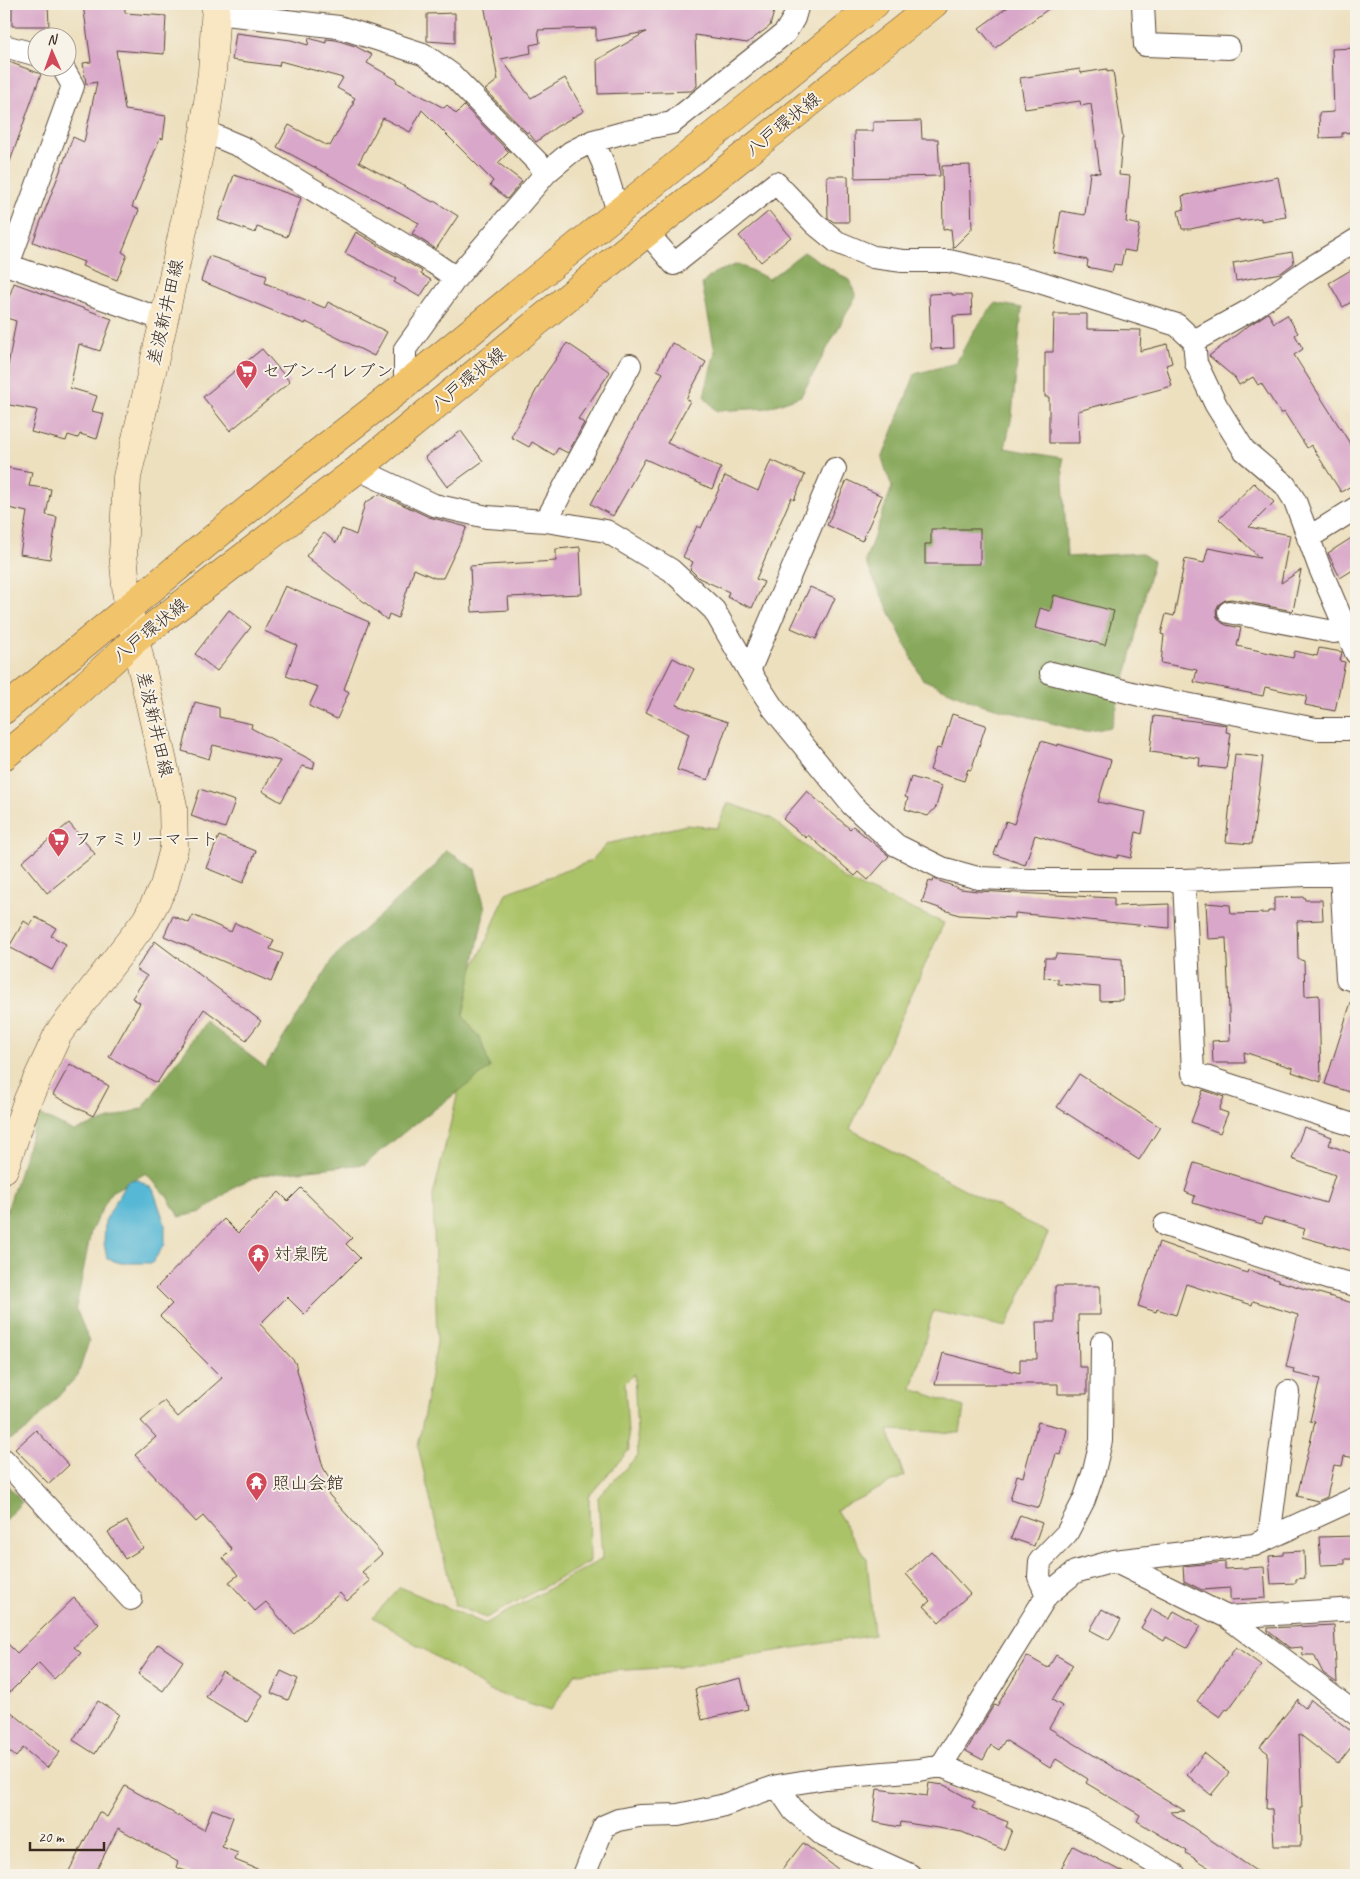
<svg xmlns="http://www.w3.org/2000/svg" width="1360" height="1879" font-family="Caveat,'Klee One',sans-serif">
<style>
.green{fill:#abc368;stroke:#737643}
.forest{fill:#88a95c;stroke:#626a3d}
.water{fill:#56b8d5;stroke:#48717a}
.building{fill:#d9a7c9}
.lines{fill:none;stroke-linecap:round;stroke-linejoin:round}
.street-casing{stroke:#564536;stroke-width:24}
.secondary-casing{stroke:#564536;stroke-width:29}
.primary-casing{stroke:#564536;stroke-width:29}
.street{stroke:#fff;stroke-width:22}
.secondary{stroke:#f9e7c3;stroke-width:28}
.primary{stroke:#f1c36a;stroke-width:28}
.labels{text-anchor:middle;stroke-width:4;stroke-linejoin:round;paint-order:stroke}
.street-label{font-size:18px;fill:#3b2a1e;stroke:#f7f3e8}
.poi-label{font-size:18px;fill:#3b2a1e;stroke:#f7f3e8;text-anchor:start}
</style>
<rect width="100%" height="100%" fill="#f7f3e8"/>
<filter id="ink" filterUnits="userSpaceOnUse"><feTurbulence type="fractalNoise" baseFrequency=".02" numOctaves="2"/><feDisplacementMap in="SourceGraphic" scale="10" xChannelSelector="R" yChannelSelector="G"/><feConvolveMatrix kernelMatrix="1 2 1 2 8 2 1 2 1" color-interpolation-filters="sRGB"/></filter>
<filter id="wash" filterUnits="userSpaceOnUse"><feTurbulence type="fractalNoise" baseFrequency=".0096" numOctaves="4" result="noise"/><feDisplacementMap in="SourceGraphic" scale="20" xChannelSelector="R" yChannelSelector="G"/><feGaussianBlur stdDeviation="1.12" result="paint"/><feColorMatrix in="noise" values="0 0 0 0 0 0 0 0 0 0 0 0 0 0 0 0 0 1.4 0 .05"/><feComposite in="paint" operator="in"/></filter>
<g filter="url(#wash)">
<rect width="100%" height="100%" fill="#ede0bf"/>
<!-- green -->
<path class="green" d="M728 803 771 818 846 880 944 923 850 1129 1048 1233 1006 1327 933 1311 912 1389 964 1407 960 1433 888 1430 904 1476 836 1510 867 1559 874 1635 678 1667 576 1673 551 1710 490 1691 373 1617 400 1587 485 1624 602 1559 598 1497 638 1455 634 1374 625 1383 629 1450 589 1496 590 1562 486 1618 455 1605 418 1447 437 1342 433 1196 464 1067 449 1015 485 944 506 893 591 861 607 844 686 825 717 828Z"/>
<!-- forest -->
<path class="forest" d="M804 252 849 280 856 296 801 396 767 408 716 411 704 396 715 352 702 284 714 273 738 264 769 279Z
M995 303 1022 308 1012 416 1005 448 1062 458 1067 557 1141 553 1153 561 1128 668 1111 727 1085 732 977 703 922 679 865 561 892 487 882 459 915 374 956 363 973 332Z
M446 850 475 869 485 908 463 1016 481 1040 490 1068 408 1129 365 1164 262 1175 237 1185 202 1212 179 1217 168 1198 146 1173 111 1192 91 1231 76 1308 89 1341 78 1375 26 1431 4 1443V1220L38 1114 74 1131 143 1108 206 1022 265 1067 336 955 436 865Z
M4 1481 22 1502 4 1521Z"/>
<!-- water -->
<path class="water" d="M137 1179 153 1189 165 1224V1244L152 1263H121L107 1259 104 1243 105 1221 127 1181Z"/>
<g id="blocks">
<!-- building -->
<path class="building" d="M12 4H48L49 26H12Z
M83 4H125V13L166 16 164 54 116 50 125 110 166 116 163 139 160 138 132 207 139 210 122 252 127 255 117 280 82 266 84 262 33 242 73 137 84 142 97 82 86 84 83 63 91 62Z
M484 4H594L687 6 688 4H776L770 26 747 43 695 35 697 86 691 91 598 94 597 60 646 32 596 41V28L538 30 540 43 530 45 531 53 501 59 531 98 565 78 584 111 556 127 536 142 528 132 527 133 485 90 498 80Z
M1012 4H1055L995 48 979 28Z
M455 13V43L427 41V14Z
M236 33 291 40 308 45 309 38 326 43V39L336 40 355 46 372 55 367 63 397 80 396 82 444 108 447 105 456 114 464 106 509 152 498 163 522 181 507 199 490 185 493 181 422 110 410 132 383 118 359 162 433 202 434 201 458 216 436 249 412 234 419 223 277 147 289 125 326 145 327 144 330 146 354 103H352L355 98 337 88 343 78 280 61 279 66 232 60Z
M1356 48V83H1354L1355 132 1342 133V137L1320 138 1319 113 1334 112 1332 49Z
M9 62 41 74 7 170 4 169V76Z
M1080 69 1081 73 1107 69V72L1113 71 1123 139H1122L1119 175 1130 176 1126 222 1140 225 1135 252 1124 250 1121 265 1114 264 1112 272 1087 267 1088 260 1054 253 1061 211 1085 215 1090 172 1100 173 1091 104 1081 106 1080 101 1025 109 1020 78Z
M921 121 922 139H938L940 176 855 178 854 131H873V122Z
M970 165 972 229 953 248 951 229 943 230 942 166Z
M234 175 301 198 287 237 257 227 255 233 218 220Z
M827 176H848L849 222H834L828 218Z
M1278 177 1286 217 1261 221V218L1240 221 1239 219 1190 229H1182L1178 211 1184 209 1182 196Z
M769 211 791 237 761 262 739 236Z
M356 232 422 271 421 274 431 280 420 297 394 282 396 279 345 253Z
M1292 252 1294 263 1281 273 1236 281 1233 263Z
M209 256 267 275 265 283 325 308 328 302 387 332 374 356 306 322 305 324 201 281Z
M1356 267V299L1343 307 1329 283Z
M14 283 112 319 100 351 79 344 70 388 97 396 92 411 104 414 97 439 80 434 78 438 68 435 66 441 31 432 37 410 4 404V388L16 321 4 317V312Z
M952 293V295H971L972 315 953 316 954 348 931 349 929 294Z
M1268 313 1274 323 1287 315 1298 333 1295 335 1303 349 1294 355 1356 453V483L1341 492 1311 445 1307 448 1284 412 1281 414 1261 383 1258 385 1253 377 1239 385 1235 378 1209 356 1245 328Z
M1054 314H1087V329L1141 330 1140 351 1167 344 1172 363 1166 365 1172 386 1078 411 1079 443H1049V397H1045V352H1053Z
M567 343 610 372 578 419 584 423 568 453 558 448 554 455 532 442 529 447 511 437 544 376Z
M672 343 706 362 686 399 690 401 667 443 721 468 712 489 645 459 613 516 591 504 663 373 657 370Z
M262 349 290 382 230 431 203 397Z
M461 431 483 461 447 487 425 457Z
M771 460 805 475 794 500 791 498 756 579 764 582 752 608 727 597 729 592 699 578 690 569 693 562 683 557 697 526 701 528 725 476 758 491Z
M4 467 32 472 29 486 51 489 46 515 57 517 50 559 20 554 27 512 4 507Z
M847 480 882 496 862 541 827 525Z
M1254 483 1274 502 1249 527 1290 535 1281 583 1301 570 1293 611 1231 599 1225 600 1219 604 1216 610 1217 617 1221 622 1226 625 1241 628 1237 646 1293 658 1295 651 1317 656 1319 648 1342 652 1340 661 1345 662 1335 711 1305 705 1307 696 1265 687 1263 696 1194 682 1197 670 1161 663 1164 635 1161 634 1166 614 1174 616 1185 559 1204 563 1208 548 1260 558 1219 519Z
M380 494 429 517 467 527 443 578H435L414 569 398 618 389 614 387 620 306 556 324 533 336 543 342 529 356 535 365 503Z
M931 529H980V564H925V544H931Z
M1356 535V568L1340 578 1328 553Z
M580 547 582 594 508 597 509 610 472 612 470 566 556 561V549Z
M285 586 369 622 344 689 349 692 337 719 309 706 318 687 286 676 297 645 264 631Z
M810 587 835 598 816 639 791 628Z
M1054 595 1114 611 1105 645 1035 628 1040 608 1050 611Z
M229 610 251 627 217 671 195 654Z
M673 658 694 669 676 705 728 722 708 780 677 770 689 734 646 712Z
M195 702 219 708V717L252 724 251 728 315 762 313 769 302 766 281 802 262 791 280 761 213 745 209 759 182 751Z
M952 714 986 725 971 770 968 769 964 781 930 770 937 748 941 749Z
M1154 716 1227 725 1226 732 1231 733 1226 769 1199 766 1200 758 1150 752Z
M1041 741 1058 746V744L1111 760 1098 802 1146 812 1142 834 1136 832 1131 858 1118 855 1117 858 1093 853 1035 835 1025 865 994 854 1006 821 1014 824Z
M1235 754 1263 757 1252 844 1226 842Z
M911 777 942 786 936 807 928 816 905 809 908 798 905 797Z
M200 789 235 801 225 828 191 816Z
M807 791 850 829 853 826 889 856 868 880 859 872 855 876 808 835 806 838 783 819Z
M69 823 95 854 47 893 22 862Z
M219 836 256 851 243 883 206 868Z
M934 879 961 889 977 891 1114 898V906L1169 904V928L1015 913V918L959 915 922 902 929 881 933 882Z
M1304 897 1305 900H1322L1323 920 1297 921 1298 959 1304 961 1305 996 1319 995 1321 1082 1292 1072 1293 1068 1244 1052 1245 1063H1213L1212 1041 1230 1040 1228 983 1226 938 1208 939 1206 903 1230 905 1231 914 1268 913V911H1274V898Z
M193 915 231 932 235 923 274 940 270 949 283 954 271 982 164 936 173 916 189 923Z
M35 917 56 928 51 936 66 944 52 970 9 947 24 921 30 925Z
M155 941 261 1021 246 1040 204 1009 157 1083 109 1057 140 1003 132 998 147 976 136 969Z
M1056 954 1122 959 1123 1000 1100 1001V987L1058 984V979L1044 978 1045 958H1055Z
M1352 999 1356 1000V1094L1325 1084Z
M70 1064 109 1086 93 1116 53 1095Z
M1079 1074 1160 1127 1139 1160 1057 1107Z
M1203 1090 1224 1097 1219 1110 1228 1113 1220 1133 1191 1122Z
M1304 1127 1332 1137 1329 1145 1356 1155V1252L1302 1237 1305 1229 1264 1217 1262 1224 1193 1203 1195 1196 1185 1192 1194 1163 1326 1203 1335 1175 1292 1159Z
M301 1188 352 1238 346 1244 360 1258 304 1314 287 1297 260 1324 295 1362 323 1467 330 1480 322 1487 382 1554 362 1572 370 1581 347 1601 340 1593 294 1634 266 1602 255 1611 229 1582 238 1575 223 1558 232 1549 203 1516 196 1522 135 1455 156 1437 141 1421 164 1401 178 1417 222 1378 160 1316 172 1304 156 1288 224 1219 238 1233 279 1192 288 1201Z
M1159 1242 1247 1273 1248 1270 1278 1280V1281L1356 1304V1458L1344 1456 1342 1466 1334 1465 1327 1497 1318 1501 1297 1496 1315 1422 1310 1421 1320 1379 1293 1373 1294 1369 1286 1367 1298 1315 1253 1301 1252 1305 1186 1284 1176 1315 1157 1309 1156 1312 1138 1306Z
M1055 1286H1100V1315H1078L1079 1367H1087V1394H1058V1384H935L943 1353 1020 1373V1359H1037L1036 1322H1055Z
M1038 1422 1067 1429 1061 1455 1056 1454 1039 1508 1010 1500 1017 1475 1023 1477Z
M36 1430 69 1465 49 1484 15 1449Z
M1020 1515 1042 1523 1034 1546 1011 1538Z
M127 1521 143 1548 125 1559 108 1532Z
M1356 1536V1559H1345V1564L1321 1565 1319 1537Z
M931 1551 970 1594 939 1622 924 1606 930 1601 906 1574Z
M1304 1551 1305 1578 1296 1579V1583L1271 1584 1269 1556 1283 1555V1552Z
M1225 1562V1569L1264 1567 1266 1598 1230 1600V1588L1202 1590 1184 1581 1183 1566Z
M74 1598 99 1624 74 1647 81 1653 54 1679 39 1663 4 1698V1640L17 1653Z
M1102 1609 1121 1620 1109 1640 1090 1630Z
M1152 1609 1170 1619 1174 1611 1201 1626 1187 1648 1166 1637 1164 1641 1141 1628Z
M1334 1625 1337 1683 1323 1673 1314 1655H1303L1302 1647 1290 1648 1268 1631V1628Z
M158 1644 183 1661 163 1691 138 1674Z
M1236 1647 1261 1665 1228 1710 1226 1709 1220 1717 1197 1701Z
M1056 1655 1073 1665 1052 1700 1062 1706 1049 1728 1185 1811 1170 1812 1262 1875H1220L1186 1853 1187 1851 1137 1821 1140 1815 1086 1783 1088 1779 1056 1759 1050 1768 1005 1740 999 1750 991 1745 983 1760 966 1751 994 1705 997 1706 1027 1656 1048 1668Z
M222 1671 263 1695 247 1722 206 1697Z
M281 1671 298 1679 288 1700 271 1693Z
M741 1678 748 1709 702 1720 695 1689Z
M1298 1699V1702L1305 1708 1311 1700 1356 1735V1741L1338 1764 1299 1734 1302 1808H1300L1301 1846H1274L1272 1809H1266L1268 1753 1260 1747Z
M98 1701 119 1714 95 1754 73 1740Z
M4 1706 60 1752 47 1768 23 1748 16 1757 4 1747Z
M1204 1753 1229 1773 1211 1795 1187 1775Z
M929 1783 944 1785 975 1802 972 1808 1008 1822 1006 1827 1012 1830 1004 1850 962 1832 901 1822 900 1827 873 1822 877 1789 927 1796Z
M125 1786 204 1830 212 1809 233 1817 222 1847 238 1853 235 1860 272 1875H195L176 1867 178 1862 118 1828 94 1875H67L99 1812 107 1817Z
M803 1843 846 1875H778Z
M1073 1846 1128 1875H1058Z"/>
</g>
</g>
<g filter="url(#ink)">
<use href="#blocks" fill-opacity="0" stroke="#564536" stroke-width="1"/>
<g class="lines">
<defs>
<path id="street" d="M1143 4 1145 45 1229 48
M216 13 339 27 423 54 451 74 547 172
M4 46 38 55
M63 68 73 86 8 265 164 320
M204 131 244 148 434 263 456 278
M593 141 603 163 618 212
M647 232 674 264 776 183 815 224 837 242 873 257 903 261H949L1033 280 1177 325 1194 341 1250 310 1309 269 1356 240
M1194 341 1196 363 1216 405 1244 450 1285 485 1295 501 1319 566 1356 653
M405 385V349L456 278 547 172 571 152 593 141 626 132 672 123 785 33 794 18 798 4
M358 469 434 505 487 517 546 521 606 531 671 570 714 610 749 671 773 708 852 805 896 845 942 868 978 878 1031 880H1184L1356 873
M546 521 630 365
M1308 538 1356 508
M1229 612 1334 632 1346 630
M749 671 835 469
M1051 673 1144 696 1316 729H1356
M1341 875 1347 978 1356 981
M1184 880 1193 1073 1356 1126
M1165 1225 1330 1279 1356 1285
M4 1460 131 1599
M1271 1537 1270 1530 1288 1392
M1114 1561 1227 1617 1356 1714
M1047 1595 1075 1572 1114 1561 1254 1545 1356 1498
M1227 1617 1356 1609
M941 1766 1047 1595 1039 1577 1040 1561 1067 1533 1084 1500 1094 1471 1101 1441 1102 1343
M777 1786 794 1811 824 1836 910 1875
M584 1875 604 1826 618 1820 639 1816 678 1815 721 1806 777 1786 826 1778 919 1770 941 1766 1083 1821 1175 1875"/>
<path id="secondary" d="M4 1169 28 1099 58 1034 146 920 164 886 174 848 173 806 128 607 123 553 127 477 164 320 204 131 212 73 216 4"/>
<path id="primary" d="M4 710 306 462 405 385 875 4
M4 756 32 733 135 640 358 469 629 247 934 4"/>
</defs>
<!-- street casing -->
<use href="#street" class="street-casing"/>
<!-- secondary casing -->
<use href="#secondary" class="secondary-casing"/>
<!-- primary casing -->
<use href="#primary" class="primary-casing"/>
<!-- street -->
<use href="#street" class="street"/>
<!-- secondary -->
<use href="#secondary" class="secondary"/>
<!-- primary -->
<use href="#primary" class="primary"/>
</g>
</g>
<!-- icons -->
<defs>
<symbol id="supermarket-pin" viewBox="-11 -11 22 30"><path d="M0 17L-7.5 6A9.5 9.5 0 1 1 7.5 6Z" fill="#d1495b" stroke="#f7f3e8"/><path d="M-6-5.5h2.5l.6 2H6L4.5 2H-2.5L-4.4-4H-6ZM-1.5 3.2a1.3 1.3 0 1 0 .1 0ZM3 3.2a1.3 1.3 0 1 0 .1 0Z" fill="#fff"/></symbol>
<symbol id="temple-pin" viewBox="-11 -11 22 30"><path d="M0 17L-7.5 6A9.5 9.5 0 1 1 7.5 6Z" fill="#d1495b" stroke="#f7f3e8"/><path d="M0-6L5-2H3V0L6.5 2.5H4V6H1.5V3h-3V6H-4V2.5H-6.5L-3 0V-2H-5Z" fill="#fff"/></symbol>
</defs>
<g fill-rule="evenodd">
<use href="#supermarket-pin" x="234" y="358" width="25" height="34"/>
<use href="#supermarket-pin" x="46" y="826" width="25" height="34"/>
<use href="#temple-pin" x="246" y="1242" width="25" height="34"/>
<use href="#temple-pin" x="244" y="1470" width="25" height="34"/>
</g>
<g class="labels">
<!-- street labels -->
<g class="street-label">
<text transform="translate(783 124) rotate(-39)" y="6">八戸環状線</text>
<text transform="translate(165 312) rotate(-77)" y="6">差波新井田線</text>
<text transform="translate(468 379) rotate(-39)" y="6">八戸環状線</text>
<text transform="translate(150 630) rotate(-39)" y="6">八戸環状線</text>
<text transform="translate(155 724) rotate(77)" y="6">差波新井田線</text>
</g>
<!-- poi labels -->
<g class="poi-label">
<text x="262" y="377">セブン-イレブン</text>
<text x="74" y="845">ファミリーマート</text>
<text x="274" y="1260">対泉院</text>
<text x="272" y="1489">照山会館</text>
</g>
</g>
<!-- margin -->
<rect width="1360" height="1879" fill="none" stroke="#f7f3e8" stroke-width="20"/>
<!-- north arrow -->
<g transform="translate(52 52) rotate(358)"><circle r="24" fill="#f7f3e8" stroke="#aca397"/>
<path d="M0-4L9 19L0 12L-9 19Z" fill="#d1495b"/>
<text y="-8" font-size="14" font-weight="bold" text-anchor="middle" fill="#3b2a1e">N</text>
</g>
<!-- scale -->
<path d="M30 1842v8h74v-8" fill="none" stroke="#3b2a1e" stroke-width="2.5"/>
<text x="38" y="1842" font-size="15" fill="#3b2a1e" stroke="#f7f3e8" stroke-width="4" paint-order="stroke">20 m</text>
</svg>
